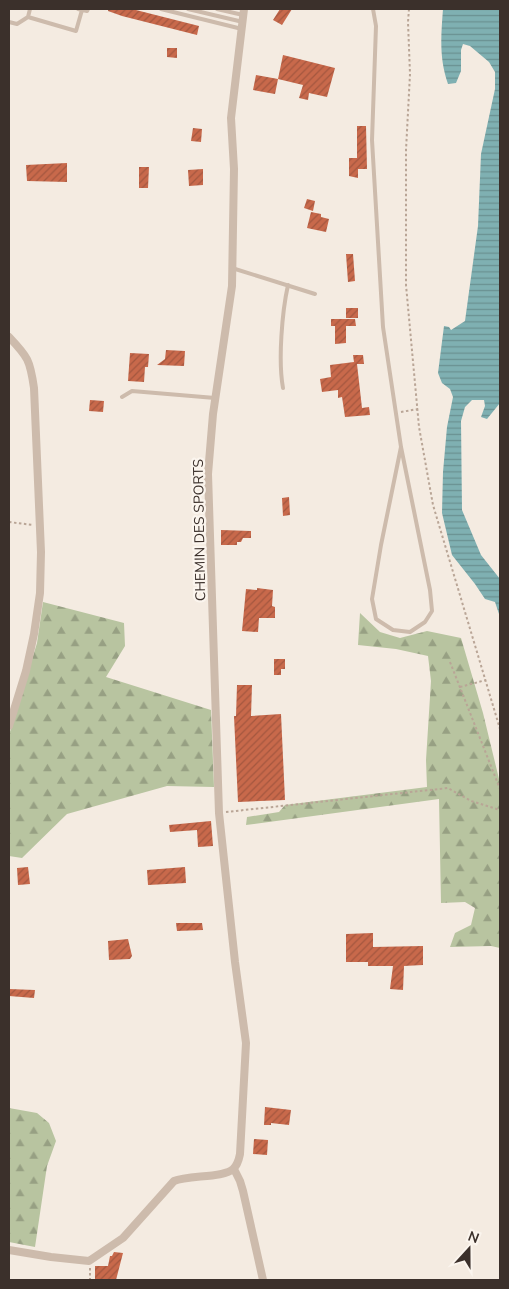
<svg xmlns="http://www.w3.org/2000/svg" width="509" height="1289" font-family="'Nunito Sans',sans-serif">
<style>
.forest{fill:url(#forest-firs)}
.water{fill:url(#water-rules)}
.building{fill:url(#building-hatch)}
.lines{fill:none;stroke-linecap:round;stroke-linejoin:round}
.path{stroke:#b9a596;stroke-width:2;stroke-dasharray:2.5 2.5;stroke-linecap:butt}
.lane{stroke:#cdbbac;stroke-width:4}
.street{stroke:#cdbbac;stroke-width:8}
.labels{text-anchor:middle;stroke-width:4.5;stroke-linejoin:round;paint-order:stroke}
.street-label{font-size:14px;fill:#3b302b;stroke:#fbf5ee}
</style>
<defs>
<pattern id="forest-firs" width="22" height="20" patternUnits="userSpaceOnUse" patternTransform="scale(1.25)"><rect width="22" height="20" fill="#b8c4a0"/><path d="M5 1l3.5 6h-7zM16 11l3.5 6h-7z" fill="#97a083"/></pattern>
<pattern id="water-rules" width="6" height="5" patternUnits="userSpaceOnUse" patternTransform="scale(1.25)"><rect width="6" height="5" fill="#7fb0b2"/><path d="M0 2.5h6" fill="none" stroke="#699091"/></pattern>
<pattern id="building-hatch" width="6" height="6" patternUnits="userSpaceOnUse" patternTransform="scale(1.25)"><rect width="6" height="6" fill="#c8694b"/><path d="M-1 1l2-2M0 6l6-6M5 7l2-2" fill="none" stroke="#a4573f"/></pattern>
</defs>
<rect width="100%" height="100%" fill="#f4ebe1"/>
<!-- forest -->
<path class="forest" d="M43 602 124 623 125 646 106 677 211 710 214 787 167 786 67 814 22 858 9 856V735L37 643Z
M360 613 380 632 400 638 427 631 461 638 483 713 500 783V948L491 946 450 947 455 933 471 925 475 908 465 902 441 903 439 799 246 825 247 817 279 812 285 805 427 787 426 760 431 681 428 656 396 649 358 645Z
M9 1108 37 1113 49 1123 56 1141 47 1166 35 1247 9 1242Z"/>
<!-- water -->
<path class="water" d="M443 9H500V403L487 419 481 417 485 406 484 400H472L465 407 461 421 462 510 481 555 500 579V617L495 602 485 599 475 584 452 555 442 513 443 472 447 427 453 397 450 389 442 383 438 373 444 326 449 327 451 330 465 321 478 226 481 154 495 89V72L489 62 470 46 463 44 461 50V71L456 83 448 84C439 58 441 36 443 9Z"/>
<!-- building -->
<path class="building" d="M108 9H132L199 26 197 35 122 16 108 11Z
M280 9H292L282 25 273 20Z
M167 48H177V58L167 57Z
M283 55 335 68 327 97 309 93 308 100 299 98 303 85 278 79 275 94 253 90 256 75 278 79Z
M357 126H366L367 169H358V178L349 176V158H357Z
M193 128 202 129 201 142 191 141Z
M67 163V182L27 181 26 165Z
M139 167H149L148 188H139Z
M203 169V185L189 186 188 170Z
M307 199 315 201 313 211 304 208Z
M311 212 321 214V217L329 219 326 232 307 228Z
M346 254H353L355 281 348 282Z
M346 308H358V318H346Z
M331 319H355L356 326H346V343L335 344V326H331Z
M166 350 185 351 184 366 157 365 165 359Z
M130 353 149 354 148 367H145L144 382 128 381Z
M353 355H363L364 364H357L362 408 369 407 370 415 345 417 342 397 338 398V390L322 392 320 379 331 377 330 365 354 362Z
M90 400 104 401 103 412 89 411Z
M289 497 290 515 283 516 282 498Z
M221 530 251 531V538H243L241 542H237V545H221Z
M257 588 273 590 272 606 275 607V618H259L258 632 242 631 246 589 257 590Z
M274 659H285V669H281V675H274Z
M237 685H252L251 716 281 714 285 800 238 802 234 716H236Z
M211 821 213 846 198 847 197 830 170 832 169 825Z
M28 867 30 884 18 885 17 868Z
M185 867 186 883 148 885 147 870Z
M176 923H202L203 930 177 931Z
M373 933V947L423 946V965L404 966 403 990 390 989 393 966H368V962H346V934Z
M128 939 132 956 130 959 109 960 108 941Z
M9 989 35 990 34 998 9 996Z
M265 1107 291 1110 289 1125 271 1123V1125H264Z
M254 1139 268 1140 267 1155 253 1154Z
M114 1252 123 1253 116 1280H95V1266H108L110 1256H112Z"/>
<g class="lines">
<!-- path -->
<path class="path" d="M409 9 408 22 410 74 406 150V285L419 427 433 505 500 729
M401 412 418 409
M9 522 33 525
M450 662 500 789
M460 687 486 680
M226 812 448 788 471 801 500 810
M90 1268V1280"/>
<!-- lane -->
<path class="lane" d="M30 9 28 17 76 31 82 10
M78 9 87 11 88 9
M161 9 242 29
M188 9 243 22
M217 9 243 15
M373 9 376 26 372 140 383 327 401 447 430 590 432 611 425 622 410 632 393 630 376 619 372 599 381 545 401 447
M9 22 17 24 28 17
M232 268 315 294
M283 388C278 361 282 312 288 285
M122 397 132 391 215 398"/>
<!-- street -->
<path class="street" d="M9 337C28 357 30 360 34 388L41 552 40 593 34 634 26 671 9 726
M234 1169 240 1181 243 1191 263 1280
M9 1250 51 1257 89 1261 123 1238 174 1181C188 1175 224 1178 233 1169 238 1165 239 1159 240 1154L246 1043 235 962 219 813 208 474 213 414 232 286 234 169 231 118 244 9"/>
</g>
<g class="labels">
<!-- street labels -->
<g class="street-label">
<text transform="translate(199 530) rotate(-91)" y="5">CHEMIN DES SPORTS</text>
</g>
</g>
<!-- border -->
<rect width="509" height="1289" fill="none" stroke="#3b302b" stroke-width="20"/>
<!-- north arrow -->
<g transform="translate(469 1249) rotate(21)" stroke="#fbf5ee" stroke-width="4" paint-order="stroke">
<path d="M0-4L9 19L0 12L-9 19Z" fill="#3b302b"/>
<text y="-8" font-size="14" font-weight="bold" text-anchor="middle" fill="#3b302b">N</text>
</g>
</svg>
